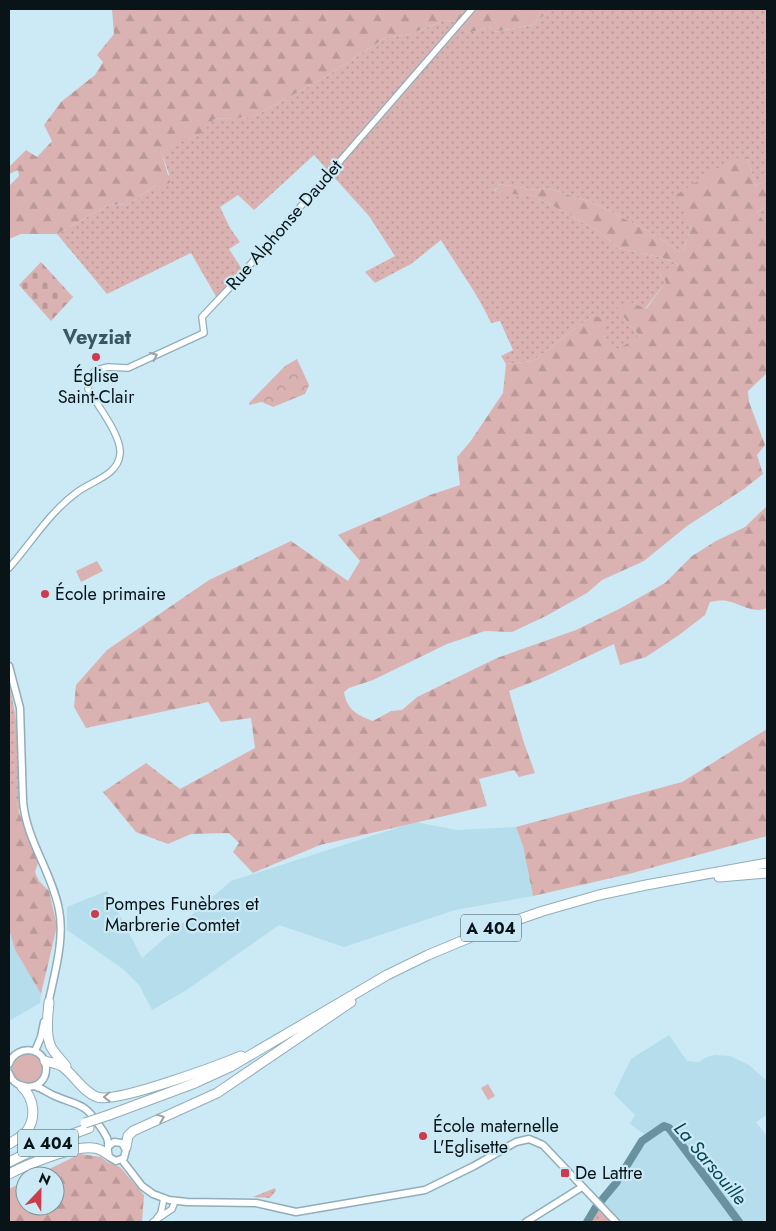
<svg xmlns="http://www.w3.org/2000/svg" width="776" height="1231" font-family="Jost,sans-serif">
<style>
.built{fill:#b5ddec}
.grass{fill:url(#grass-dots)}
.forest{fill:url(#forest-firs)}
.cemetery{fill:url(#cemetery-stones)}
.park{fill:url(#park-crowns)}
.garden{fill:#dab2b2}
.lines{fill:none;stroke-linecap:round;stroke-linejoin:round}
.river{stroke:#6a91a0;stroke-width:8}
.tertiary-casing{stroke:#90aeb9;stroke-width:8}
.secondary-casing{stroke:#90aeb9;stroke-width:9}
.motorway-casing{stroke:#90aeb9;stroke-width:11}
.tertiary{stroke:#fff;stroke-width:5.5}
.secondary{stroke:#fff;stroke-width:6}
.motorway{stroke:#fff;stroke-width:9}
.motorway-bridge-casing{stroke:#90aeb9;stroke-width:11;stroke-linecap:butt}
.motorway-bridge{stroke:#fff;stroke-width:9}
.oneway{stroke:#9da1a3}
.poi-dot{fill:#cc3c4c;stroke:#cbeaf6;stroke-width:2}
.labels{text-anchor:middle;stroke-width:4.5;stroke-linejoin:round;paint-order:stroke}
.shield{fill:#cbeaf6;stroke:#43545b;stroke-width:1}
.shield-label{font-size:16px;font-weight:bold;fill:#091418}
.street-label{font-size:18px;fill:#091418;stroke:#cbeaf6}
.poi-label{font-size:18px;fill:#091418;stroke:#cbeaf6;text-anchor:start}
.water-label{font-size:19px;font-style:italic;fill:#074455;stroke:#cbeaf6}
.quarter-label{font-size:20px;font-weight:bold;fill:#3b5660;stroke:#cbeaf6}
</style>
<defs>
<pattern id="grass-dots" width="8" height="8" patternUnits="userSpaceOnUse" patternTransform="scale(1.25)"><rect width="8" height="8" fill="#dab2b2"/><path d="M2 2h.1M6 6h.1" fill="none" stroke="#ba9898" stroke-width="1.8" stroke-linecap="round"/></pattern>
<pattern id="forest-firs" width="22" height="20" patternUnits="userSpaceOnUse" patternTransform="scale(1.25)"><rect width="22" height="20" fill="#dab2b2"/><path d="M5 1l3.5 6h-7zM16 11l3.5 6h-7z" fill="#ba9898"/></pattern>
<pattern id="cemetery-stones" width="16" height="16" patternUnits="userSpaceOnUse" patternTransform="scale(1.25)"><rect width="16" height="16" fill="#dab2b2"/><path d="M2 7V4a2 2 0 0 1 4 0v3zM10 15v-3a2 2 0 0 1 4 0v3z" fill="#ba9898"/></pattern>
<pattern id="park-crowns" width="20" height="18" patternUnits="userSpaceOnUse" patternTransform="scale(1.25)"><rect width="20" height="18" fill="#dab2b2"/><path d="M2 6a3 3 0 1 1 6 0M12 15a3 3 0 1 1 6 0" fill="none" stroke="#ba9898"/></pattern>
</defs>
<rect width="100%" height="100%" fill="#cbeaf6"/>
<!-- built -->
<path class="built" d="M415 822 457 830 516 827 523 846 533 896 455 910 344 947 279 925 185 991 152 1010 139 985 123 969 67 930V907L107 891 142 958 231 881Z
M9 929 15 950 41 994 40 1003 9 1021Z
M669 1035 687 1061 698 1062 707 1057 715 1055 730 1056 749 1065 767 1081V1115L756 1122 767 1136V1222H583L594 1205 614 1186 633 1153 647 1136 630 1124 635 1115 614 1094 631 1059Z"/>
<!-- grass -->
<path class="grass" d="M552 9H767V180L755 186 751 168 746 156 677 195 691 228 682 253 648 231 594 203 547 188 536 190 500 184 494 191 533 196 544 201 600 232 618 248 663 258 678 264 677 271 659 273 666 282 645 309 633 303 630 325 640 336 618 350 603 336 593 315 533 361 506 364 501 356 513 350 500 321 491 323C478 294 458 268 441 240L411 264 375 283 365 272 395 256 369 216 314 155 254 210 238 195 220 207 230 228 240 242 229 249 242 269 217 298 191 253 107 294 57 234 108 205 128 204 155 186 162 191 169 174 162 154 181 136 190 139 203 131 214 119 253 117 327 76 385 38 410 34 446 20 455 22 468 33 490 27 495 32 532 25Z
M767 206V225L757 212Z
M9 679 17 727 19 812 13 790 9 788Z
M275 1188 276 1191 270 1198 253 1197Z
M594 1205 611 1222H583Z"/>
<!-- forest -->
<path class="forest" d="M112 9H552L532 25 494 32 490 27 468 33 455 22 446 20 410 34 385 38 327 76 253 117 214 119 203 132 190 139 181 137 162 154 170 182 161 192 155 186 128 204 108 205 57 234H21L9 239V186L19 176 18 170 9 174V167L26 150 37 157 52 141 44 125 61 102 95 75 103 62 97 55 114 34Z
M746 156 751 168 755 186 767 180V206L757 212 767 225V349L766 355 767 373 748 391 749 402 765 445 757 455 763 474 744 489 687 526 644 561 602 580 587 593 546 616 512 632 485 631 447 644 373 680 349 688 344 692C347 710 357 715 373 721L391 711 402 710 417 697 497 658 576 630 621 608 665 583 692 556 716 541 745 527 767 506V608C753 614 741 604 727 601 722 600 716 601 710 602L705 615 679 635 646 657 620 665 614 644 540 679 509 691 524 743 535 773 519 777 514 770 479 779 487 806 320 845 253 873 233 852 239 843 229 833 191 834 168 844 136 832 103 792 146 763 180 789 255 748 251 718 221 722 208 702 86 728 74 707 76 685 107 650 209 580 291 541 348 581 360 561 338 535 430 495 460 485 457 457 470 442 503 393 506 364 533 361 593 315 607 321 603 336 618 349 640 336 630 325 616 306 633 303 646 309 666 282 659 273 666 268 677 271 678 264 663 258 618 248 600 232 544 201 533 196 494 192 500 184 536 190 547 188 594 203 648 231 682 253 691 228 676 195 729 161Z
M767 729V836L629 874 533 896 523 846 516 827 682 782Z
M9 788 13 789 19 812 38 863 35 872 39 881 49 891 57 926 41 994 15 950 9 929Z
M80 1154 101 1157 107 1162 120 1167 144 1195 142 1222H9V1189L25 1181V1206H55V1176H35Z"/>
<!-- cemetery -->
<path class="cemetery" d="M41 262 73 297 51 321 19 285Z"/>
<!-- park -->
<path class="park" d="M297 359 309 385 305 394 273 407 262 402 249 405V403L285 366Z"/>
<!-- garden -->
<path class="garden" d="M97 561 103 571 81 582 76 571Z
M20 1053H33C39 1057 44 1062 43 1069 39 1097 0 1084 14 1059H16Z
M488 1084 495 1096 488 1100 481 1088Z"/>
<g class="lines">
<!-- river -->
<path class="river" d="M601 1201 616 1183 642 1141 664 1126 669 1128 739 1222
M587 1222 596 1207"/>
<defs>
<path id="tertiary" d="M9 568C31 543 49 513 76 493 91 481 118 476 120 454 122 436 97 405 88 389V378L96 370 108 367 128 368 204 333 202 317 235 282 472 9
M157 1218 161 1213 164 1198
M153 1222 172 1209 175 1201"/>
<path id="secondary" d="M9 666 20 708 23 801C26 840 52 872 59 910 65 940 54 975 48 1005
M35 1051 41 1037 44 1022
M9 1064C16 1044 46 1046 46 1069 46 1091 15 1093 9 1073
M34 1086C43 1088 47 1093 55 1096 78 1106 84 1102 99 1125 102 1129 105 1134 107 1138 110 1145 106 1150 109 1157L116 1161 124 1158 126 1150 122 1143 114 1142 109 1146
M122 1160 142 1186 153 1194 169 1200 187 1202 256 1203 296 1212 425 1190 474 1166 516 1142 529 1139 543 1145 616 1222
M526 1222 582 1187"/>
<path id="motorway" d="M719 877 767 873
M49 1002C48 1016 45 1033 51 1047 55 1054 61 1060 66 1066
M45 1061C50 1063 58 1063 63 1067 75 1076 83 1092 97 1097 115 1104 219 1065 241 1056
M109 1115 195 1083 230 1067 387 975 428 955 488 930 543 911 599 895 646 885 767 863
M9 1144C15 1140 21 1137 26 1132 37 1118 34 1098 22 1087
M126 1147 128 1136 133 1131 217 1093 351 1002
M9 1162 48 1143 89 1128
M9 1174C26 1165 74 1145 93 1148 98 1148 103 1151 107 1154"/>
</defs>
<!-- tertiary casing -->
<use href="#tertiary" class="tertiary-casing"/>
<!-- secondary casing -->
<use href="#secondary" class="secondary-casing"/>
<!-- motorway casing -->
<use href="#motorway" class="motorway-casing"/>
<!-- tertiary -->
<use href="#tertiary" class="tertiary"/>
<!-- secondary -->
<use href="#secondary" class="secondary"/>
<!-- motorway -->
<use href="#motorway" class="motorway"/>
<defs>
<path id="motorway-bridge" d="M85 1123 109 1115"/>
</defs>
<!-- motorway-bridge casing -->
<use href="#motorway-bridge" class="motorway-bridge-casing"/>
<!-- motorway-bridge -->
<use href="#motorway-bridge" class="motorway-bridge"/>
</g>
<!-- one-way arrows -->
<defs><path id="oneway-chevron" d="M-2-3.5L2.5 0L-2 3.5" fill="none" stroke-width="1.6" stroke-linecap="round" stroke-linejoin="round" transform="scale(1.25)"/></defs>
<g class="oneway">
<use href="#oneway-chevron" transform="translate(154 356) rotate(-24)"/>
<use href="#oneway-chevron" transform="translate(107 1097) rotate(179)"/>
<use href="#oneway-chevron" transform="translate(161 1118) rotate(-21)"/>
</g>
<!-- markers -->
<g class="poi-dot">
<circle cx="96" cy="357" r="5"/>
<circle cx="45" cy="594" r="5"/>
<circle cx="95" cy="914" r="5"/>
<circle cx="423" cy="1136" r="5"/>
<rect x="560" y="1168" width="10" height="10" rx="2.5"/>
</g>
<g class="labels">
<!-- shield labels -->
<g class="shield">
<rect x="461" y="914.5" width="60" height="27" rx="4"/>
<rect x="18" y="1129.5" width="60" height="27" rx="4"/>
</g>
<g class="shield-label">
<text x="491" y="934">A 404</text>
<text x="48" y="1149">A 404</text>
</g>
<!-- street labels -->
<g class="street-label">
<text transform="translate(284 225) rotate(-49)" y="6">Rue Alphonse Daudet</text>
</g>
<!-- poi labels -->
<g class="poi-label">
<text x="96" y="382" text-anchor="middle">Église<tspan x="96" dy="21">Saint-Clair</tspan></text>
<text x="55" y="600">École primaire</text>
<text x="105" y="910">Pompes Funèbres et<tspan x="105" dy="21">Marbrerie Comtet</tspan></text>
<text x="433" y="1132">École maternelle<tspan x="433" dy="21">L'Eglisette</tspan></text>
<text x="575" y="1179">De Lattre</text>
</g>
<!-- water labels -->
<g class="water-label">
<text transform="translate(711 1163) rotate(50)" y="7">La Sarsouille</text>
</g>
<!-- quarter labels -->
<g class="quarter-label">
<text x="97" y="344">Veyziat</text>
</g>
</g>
<!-- border -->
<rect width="776" height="1231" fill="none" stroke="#091418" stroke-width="20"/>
<!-- north arrow -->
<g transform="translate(40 1191) rotate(22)"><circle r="24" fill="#cbeaf6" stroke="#7d949d"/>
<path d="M0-4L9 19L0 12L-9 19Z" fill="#cc3c4c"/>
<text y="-8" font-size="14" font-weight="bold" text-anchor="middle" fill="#091418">N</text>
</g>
</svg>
